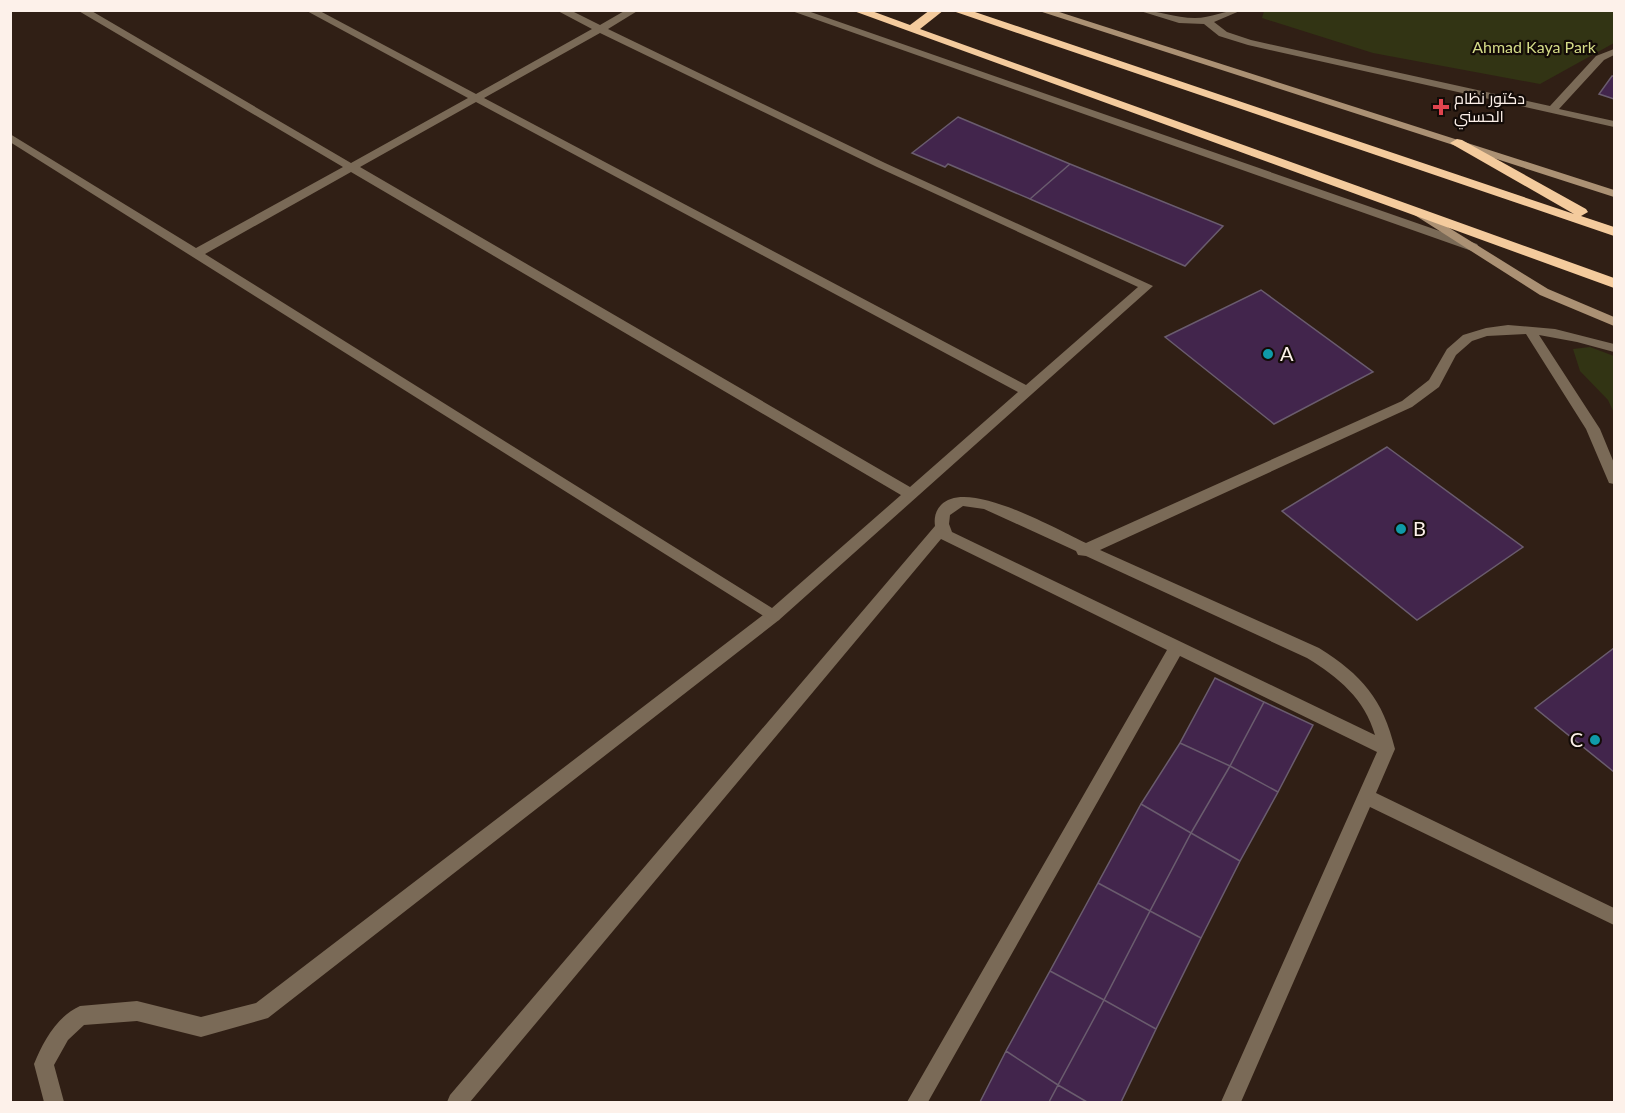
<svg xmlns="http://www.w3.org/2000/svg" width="1625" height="1113" font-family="Lato,Cairo,sans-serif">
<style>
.green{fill:#323414}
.building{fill:#42254c;stroke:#6a5c6e;stroke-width:1.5}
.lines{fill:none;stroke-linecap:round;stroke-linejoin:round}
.lane{fill:#7a6a57;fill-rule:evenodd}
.street{fill:#7a6a57;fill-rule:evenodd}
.secondary{fill:#ab9174;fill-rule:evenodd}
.highway{fill:#f4cb9d;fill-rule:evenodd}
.health-dot{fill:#e0444e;stroke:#130b07;stroke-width:2}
.culture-dot{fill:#0f9aa8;stroke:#130b07;stroke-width:2}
.labels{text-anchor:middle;stroke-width:4.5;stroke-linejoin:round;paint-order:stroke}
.far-park-label{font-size:16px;fill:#d4db88;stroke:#130b07}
.far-poi-label{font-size:16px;fill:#fdf1ea;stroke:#130b07;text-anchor:start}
.poi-label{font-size:20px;fill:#fdf1ea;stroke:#130b07;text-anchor:start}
</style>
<rect width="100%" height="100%" fill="#301f15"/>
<!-- green -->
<path class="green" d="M1264 11H1614V43L1540 84 1373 53 1262 18Z
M1590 347 1614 356V413L1608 400 1580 371 1573 349Z"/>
<!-- building -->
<path class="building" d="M1612 76H1614V99L1599 94Z
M958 117 1070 164 1030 199 948 164 945 167 912 153Z
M1070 164 1223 226 1185 266 1030 199Z
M1261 290 1373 372 1274 424 1165 337Z
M1387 447 1523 547 1417 620 1282 511Z
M1614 648V772L1535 708Z
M1215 678 1264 702 1230 766 1180 743Z
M1264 702 1313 725 1278 792 1230 766Z
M1180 743 1230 766 1191 833 1141 804Z
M1230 766 1278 792 1240 861 1191 833Z
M1141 804 1191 833 1150 911 1098 883Z
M1191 833 1240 861 1201 938 1150 911Z
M1098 883 1150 911 1104 1000 1050 971Z
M1150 911 1201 938 1156 1029 1104 1000Z
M1050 971 1104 1000 1058 1085 1006 1051Z
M1104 1000 1156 1029 1121 1102H1087L1058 1085Z
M1006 1051 1058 1085 1049 1102H980Z
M1058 1085 1087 1102H1049Z"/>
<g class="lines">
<!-- lane -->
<path class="lane" d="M789 10H805L1477 244 1479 247 1473 251 1469 250Z
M773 610 779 612 781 616 779 620 268 1018 201 1037 137 1021 84 1025 68 1040 54 1065 64 1102H44L34 1064C43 1042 57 1016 80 1006L137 1001 201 1017 256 1003 767 612Z"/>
<!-- street -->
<path class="street" d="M77 10H90L351 163 468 98 305 10H318L476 94 592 29 556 10H570L600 25 626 10H639L608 29 885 163 1153 286 779 620 773 622 10 142V134L196 248 343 167ZM600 33 877 167 1138 287 1026 385 484 98ZM476 102 1018 392 910 487 360 167ZM351 172 901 495 772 608 205 254Z
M1137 10C1157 10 1175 18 1195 18 1211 18 1225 10 1242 10L1214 22 1227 32 1251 40 1550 106 1596 56 1614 49V55L1604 60 1559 109 1614 121V127L1248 45 1219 36 1204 24 1179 23Z
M1508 325 1555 329 1614 344V352L1577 342 1539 335 1600 429 1614 463V484L1609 483 1586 429 1526 334 1487 336 1472 341 1456 355 1439 387 1412 407 1100 550 1319 648C1362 675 1383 699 1395 749L1376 793 1614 908V925L1370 807 1241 1102H1221L1377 752 1180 656 928 1102H907L1167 650 941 539 470 1102H447L450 1095 935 526C934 519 935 511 941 505 967 477 1057 530 1086 543L1402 401 1429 380 1447 349 1463 335 1486 328ZM963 506 984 509 1076 551 1078 555 1086 556 1307 658C1338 677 1365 699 1375 735L952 532 949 524 950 515Z"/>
<!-- secondary -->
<path class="secondary" d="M1036 10H1053L1614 190V197Z
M1417 208 1548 289 1614 317V326L1540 295 1413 214V210Z"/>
<!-- highway -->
<path class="highway" d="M851 10H869L910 25 930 10H944L920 29 1614 278V288Z
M950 10H969L1574 214 1450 143 1457 139 1462 140 1586 209 1588 212 1581 216 1614 227V236Z"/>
</g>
<!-- markers -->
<path class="health-dot" d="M1438 98h6v6h6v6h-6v6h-6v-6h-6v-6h6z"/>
<g class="culture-dot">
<circle cx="1268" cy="354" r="6"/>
<circle cx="1401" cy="529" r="6"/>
<circle cx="1595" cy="740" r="6"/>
</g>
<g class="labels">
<!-- far-park labels -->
<g class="far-park-label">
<text x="1534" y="53">Ahmad Kaya Park</text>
</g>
<!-- far-poi labels -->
<g class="far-poi-label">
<text x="1454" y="104">دكتور نظام<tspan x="1454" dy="18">الحسني</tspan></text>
</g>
<!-- poi labels -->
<g class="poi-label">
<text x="1280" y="361">A</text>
<text x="1413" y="536">B</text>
<text x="1583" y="747" text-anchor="end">C</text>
</g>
</g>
<!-- border -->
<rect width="1625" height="1113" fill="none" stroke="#fdf1ea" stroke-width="24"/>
</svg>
